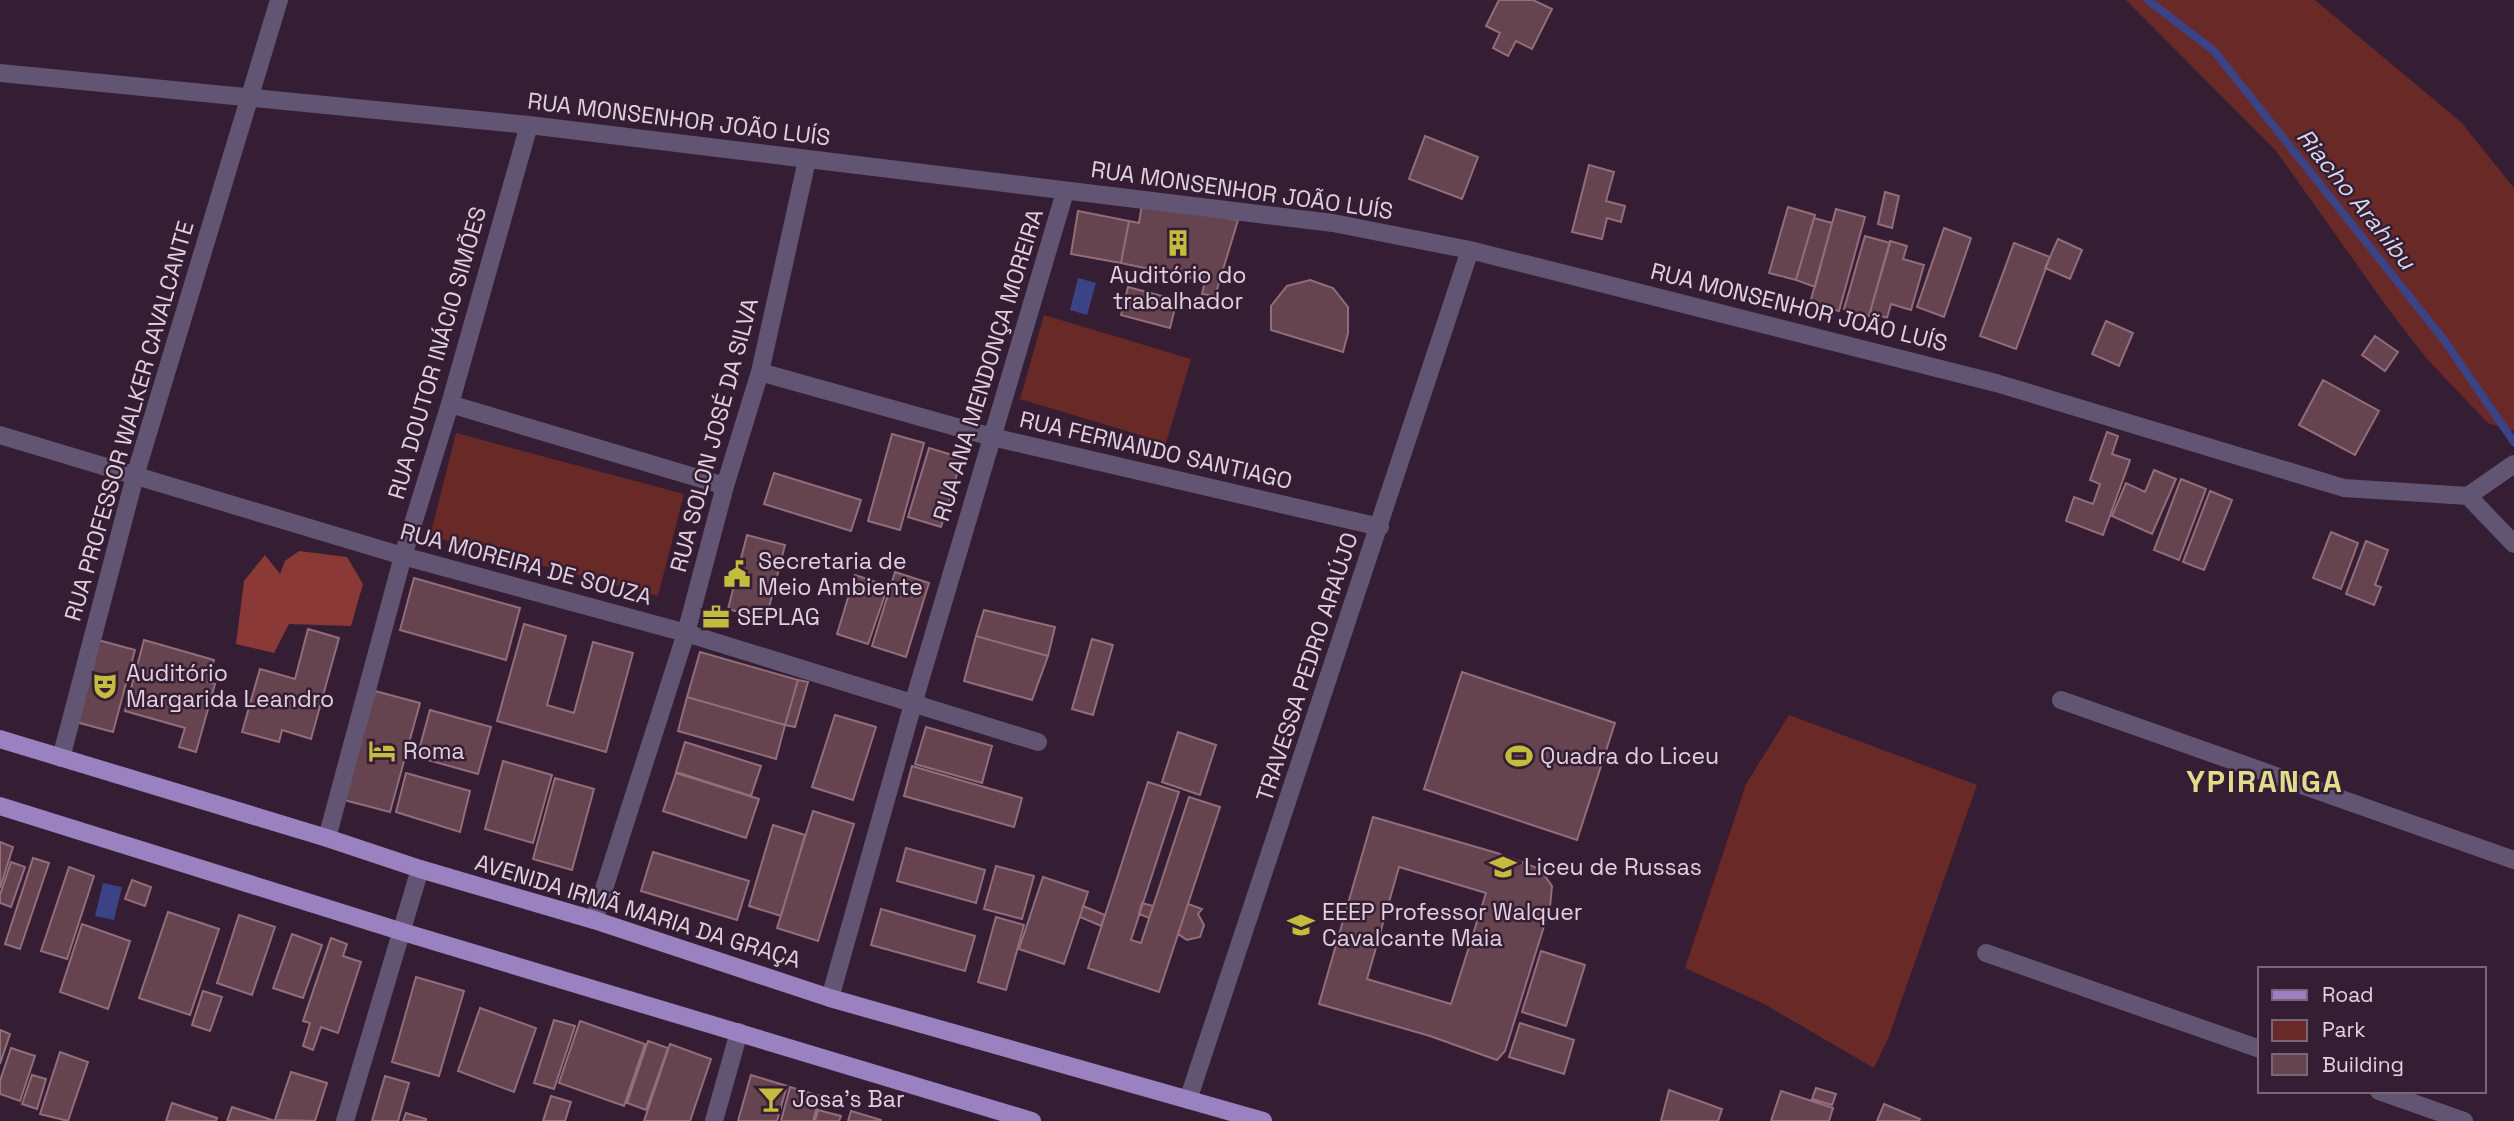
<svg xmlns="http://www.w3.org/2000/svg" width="2514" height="1121" font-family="'Space Grotesk',sans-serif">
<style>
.green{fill:#682927}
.forest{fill:#8a3937}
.water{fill:#3b4386}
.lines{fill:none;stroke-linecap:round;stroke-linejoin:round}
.stream{stroke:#3b4386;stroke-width:8}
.building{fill:#65434f;stroke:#926d7a;stroke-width:2;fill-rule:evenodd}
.minor{stroke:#615573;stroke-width:18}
.major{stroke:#9a81bf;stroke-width:18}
.labels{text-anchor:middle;stroke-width:5;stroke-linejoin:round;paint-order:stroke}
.street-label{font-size:23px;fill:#e1d1df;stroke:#351e33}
.poi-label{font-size:23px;fill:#e1d1df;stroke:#351e33;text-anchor:start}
.water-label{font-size:24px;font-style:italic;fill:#d4d9ed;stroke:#351e33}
.district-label{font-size:30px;font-weight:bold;letter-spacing:2px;fill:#e1dd8e;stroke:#351e33}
</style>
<rect width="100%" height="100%" fill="#351e33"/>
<!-- green -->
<path class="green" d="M2126 0H2315L2461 122 2514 188V431L2488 423 2427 359 2389 310 2277 152Z
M1044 315 1191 359 1166 443 1020 399Z
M456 433 684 494 658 596 430 536Z
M1789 715 1977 785 1889 1036 1874 1068 1764 1004 1685 968 1746 784Z"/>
<!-- forest -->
<path class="forest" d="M299 551 347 557 363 584 351 626 289 624 274 653 236 644 244 581 265 555 280 574 285 561Z"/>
<!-- water -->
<path class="water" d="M1078 278 1096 283 1087 315 1070 310Z
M103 883 122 887 114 920 95 916Z"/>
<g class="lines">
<!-- stream -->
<path class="stream" d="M2148 0 2214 51 2444 340 2514 442"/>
</g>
<!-- building -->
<path class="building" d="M1499 0H1533L1552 9 1532 49 1516 41 1508 56 1493 48 1500 33 1486 26Z
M1425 136 1478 157 1462 199 1409 179Z
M1589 165 1614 172 1606 201 1625 206 1621 222 1607 218 1602 239 1572 232Z
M1885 192 1899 196 1892 228 1878 224Z
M1142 204 1238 220 1215 296 1202 294 1205 281 1121 263 1129 221 1139 223Z
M1788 207 1815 215 1796 280 1769 273Z
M1836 209 1865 217 1839 311 1810 303Z
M1078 211 1129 221 1121 263 1071 254Z
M1814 218 1832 223 1815 287 1796 280Z
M1944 228 1971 238 1944 317 1917 307Z
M1865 236 1890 243 1869 316 1844 309Z
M2058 239 2082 250 2070 279 2045 268Z
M1890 241 1907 246 1903 259 1924 265 1911 310 1891 304 1887 318 1870 312Z
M2014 243 2050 257 2016 349 1980 336Z
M1310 280 1333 288 1348 307V333L1343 352 1271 330V306L1287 286Z
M1128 287 1177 300 1170 328 1121 315Z
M2106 321 2133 333 2119 366 2092 354Z
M2375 336 2398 352 2385 371 2362 355Z
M2323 380 2379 411 2355 455 2299 425Z
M2107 432 2118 436 2112 454 2130 460 2103 535 2066 521 2074 497 2093 504 2100 484 2090 480Z
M892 434 924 443 900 530 868 521Z
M929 448 962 458 941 527 908 517Z
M2154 470 2176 479 2152 534 2112 516 2126 483 2145 492Z
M774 473 861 500 851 531 764 504Z
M2181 479 2206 489 2179 560 2154 550Z
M2210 491 2232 500 2204 570 2183 562Z
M2331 532 2358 543 2341 589 2313 578Z
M747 535 785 545 766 619 728 609Z
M2366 541 2388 550 2375 585 2381 587 2374 605 2346 594Z
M895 572 929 583 906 657 872 646Z
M855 575 888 586 868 644 837 634Z
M414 578 520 608 506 660 400 630Z
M984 610 1055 627 1048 656 976 636Z
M524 624 566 636 547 705 574 713 593 642 633 653 606 752 497 721Z
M308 629 339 638 311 739 282 730 279 742 242 732 260 669 295 679Z
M976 636 1048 656 1032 700 964 681Z
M1092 639 1113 645 1093 715 1072 709Z
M98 640 135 650 113 732 76 722Z
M144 640 214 660 208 682 215 684 196 752 179 747 185 728 125 711Z
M700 652 798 680 785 725 687 697Z
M1462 672 1615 723 1577 840 1424 789Z
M798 680 808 682 795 727 785 725Z
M375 691 420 703 390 812 344 800Z
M687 697 785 725 776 759 678 731Z
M430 710 491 727 478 774 417 757Z
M835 715 876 727 853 800 812 787Z
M926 727 992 746 982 783 915 764Z
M1178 732 1216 745 1200 795 1162 782Z
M685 742 761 766 751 796 676 772Z
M503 761 552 775 533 843 485 829Z
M912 766 1022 798 1014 827 904 796Z
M406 773 470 791 460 832 396 812Z
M676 773 759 799 746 838 663 811Z
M555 778 594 789 572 870 533 859Z
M1148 782 1179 792 1131 940 1141 943 1189 797 1220 807 1159 992 1088 968Z
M813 811 854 824 818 941 777 928Z
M1373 817 1497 853 1540 869 1552 886 1550 907 1505 1051 1497 1060 1430 1036 1319 1004ZM1399 867 1486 893 1451 1004 1367 979Z
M773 825 805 835 781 916 749 906Z
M0 842 13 847 0 888Z
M906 848 985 870 976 903 897 881Z
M653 852 749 881 737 920 641 891Z
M33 858 49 863 20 949 5 944Z
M11 862 25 867 11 907 0 903V895Z
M996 866 1034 876 1022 919 984 909Z
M69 867 94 876 67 959 41 951Z
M1043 877 1088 892 1064 964 1019 949Z
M132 880 151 887 145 906 125 899Z
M1142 903 1153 906 1149 918 1139 914Z
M1188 904 1202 909 1198 914 1204 925 1200 937 1187 940 1178 934Z
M1083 906 1105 915 1101 926 1080 917Z
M881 909 975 936 965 971 871 945Z
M168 912 219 929 190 1015 139 998Z
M239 915 275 927 252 995 217 983Z
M996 917 1024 925 1006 990 978 982Z
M82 924 130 941 108 1009 60 992Z
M292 934 322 945 303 998 273 988Z
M331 938 347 944 343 956 361 962 338 1033 321 1027 313 1050 303 1046 310 1023 303 1021Z
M1541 951 1585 965 1566 1026 1522 1012Z
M416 977 464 991 439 1076 392 1062Z
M203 991 222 997 210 1031 192 1025Z
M480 1008 536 1028 514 1092 458 1071Z
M554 1020 575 1026 554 1089 534 1083Z
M580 1021 645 1044 624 1106 559 1083Z
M1520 1023 1574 1040 1564 1074 1509 1057Z
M0 1030 10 1034 0 1064Z
M648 1041 668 1048 646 1110 627 1103Z
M670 1044 711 1059 690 1121H644Z
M11 1048 35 1056 20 1101 0 1094V1081Z
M60 1052 88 1062 68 1121 40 1114Z
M291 1072 327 1083 315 1121 275 1120Z
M32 1075 46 1079 37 1109 22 1104Z
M751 1075 787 1086 777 1121H738Z
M385 1076 409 1083 398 1121H372Z
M790 1087 820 1096 813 1121H781Z
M1816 1088 1836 1094 1832 1105 1812 1099Z
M1669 1090 1722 1109 1718 1121H1661Z
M1781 1091 1833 1108 1829 1121H1771Z
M551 1096 571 1102 565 1121H543Z
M172 1103 217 1118 216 1121H166Z
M1884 1104 1920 1119 1919 1121H1877Z
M232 1107 275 1121H227Z
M818 1110 841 1116 839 1121H815Z
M851 1111 881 1120V1121H848Z
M406 1113 426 1119V1121H403Z"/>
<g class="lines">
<!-- minor -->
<path class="minor" d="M0 73 529 125 1333 223 1470 250 1996 383 2344 488 2468 496 2514 544
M760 372 992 437 1380 527
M450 404 725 486
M0 435 403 556 686 633 1038 742
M2468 496 2514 464
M2061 700 2514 860
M61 758 135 476 279 0
M327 838 403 556 450 404 529 125
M594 920 686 633 725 486 760 372 807 160
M1986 953 2260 1049
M830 998 913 704 1065 192
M2379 1091 2464 1121
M1188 1100 1470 250
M345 1121 420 869
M714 1121 739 1032"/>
<!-- major -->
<path class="major" d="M0 739 327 838 420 869 594 920 830 998 1263 1121
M0 806 403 932 1032 1121"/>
</g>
<!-- icons -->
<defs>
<symbol id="building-bare" viewBox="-9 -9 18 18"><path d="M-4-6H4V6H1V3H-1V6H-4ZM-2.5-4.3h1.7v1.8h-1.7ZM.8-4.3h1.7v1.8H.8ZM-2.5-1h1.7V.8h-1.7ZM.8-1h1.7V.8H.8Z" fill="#c4bc3d" stroke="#351e33" stroke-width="2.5" paint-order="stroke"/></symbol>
<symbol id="civic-bare" viewBox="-9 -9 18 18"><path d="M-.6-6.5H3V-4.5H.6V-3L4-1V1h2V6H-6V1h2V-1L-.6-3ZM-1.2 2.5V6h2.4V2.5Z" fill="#c4bc3d" stroke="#351e33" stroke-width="2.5" paint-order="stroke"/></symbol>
<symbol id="office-bare" viewBox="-9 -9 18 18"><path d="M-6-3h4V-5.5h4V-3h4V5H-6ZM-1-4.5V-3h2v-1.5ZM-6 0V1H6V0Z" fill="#c4bc3d" stroke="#351e33" stroke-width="2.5" paint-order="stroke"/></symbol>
<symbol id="theatre-bare" viewBox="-9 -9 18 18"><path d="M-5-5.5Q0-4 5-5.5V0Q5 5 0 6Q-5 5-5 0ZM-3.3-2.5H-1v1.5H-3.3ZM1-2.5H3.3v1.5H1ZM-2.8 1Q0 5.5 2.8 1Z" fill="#c4bc3d" stroke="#351e33" stroke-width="2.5" paint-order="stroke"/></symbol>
<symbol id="hotel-bare" viewBox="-9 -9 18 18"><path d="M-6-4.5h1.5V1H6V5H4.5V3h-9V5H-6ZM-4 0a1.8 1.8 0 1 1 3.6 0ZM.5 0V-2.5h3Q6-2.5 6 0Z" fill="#c4bc3d" stroke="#351e33" stroke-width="2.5" paint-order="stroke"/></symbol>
<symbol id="stadium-bare" viewBox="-9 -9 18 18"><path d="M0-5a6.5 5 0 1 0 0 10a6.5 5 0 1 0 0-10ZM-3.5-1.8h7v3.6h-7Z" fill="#c4bc3d" stroke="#351e33" stroke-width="2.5" paint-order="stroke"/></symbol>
<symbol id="school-bare" viewBox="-9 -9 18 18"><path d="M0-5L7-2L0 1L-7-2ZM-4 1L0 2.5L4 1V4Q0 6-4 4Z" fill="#c4bc3d" stroke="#351e33" stroke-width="2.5" paint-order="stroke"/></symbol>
<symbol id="bar-bare" viewBox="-9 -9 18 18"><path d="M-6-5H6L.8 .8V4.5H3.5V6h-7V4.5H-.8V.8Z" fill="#c4bc3d" stroke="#351e33" stroke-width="2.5" paint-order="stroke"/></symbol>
</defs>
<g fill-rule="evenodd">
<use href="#building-bare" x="1159" y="224" width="38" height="38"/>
<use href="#civic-bare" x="718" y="555" width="38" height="38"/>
<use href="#office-bare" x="697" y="598" width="38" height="38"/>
<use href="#theatre-bare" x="86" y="667" width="38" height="38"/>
<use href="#hotel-bare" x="363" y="732" width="38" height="38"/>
<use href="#stadium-bare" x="1500" y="737" width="38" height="38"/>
<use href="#school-bare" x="1484" y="848" width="38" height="38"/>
<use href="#school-bare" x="1282" y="906" width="38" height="38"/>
<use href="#bar-bare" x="752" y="1080" width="38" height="38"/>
</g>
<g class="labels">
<!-- street labels -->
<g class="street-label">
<text transform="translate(679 119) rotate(7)" y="8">RUA MONSENHOR JOÃO LUÍS</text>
<text transform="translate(1242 190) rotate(8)" y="8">RUA MONSENHOR JOÃO LUÍS</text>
<text transform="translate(1799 307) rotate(14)" y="8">RUA MONSENHOR JOÃO LUÍS</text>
<text transform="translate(437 353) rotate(-74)" y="8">RUA DOUTOR INÁCIO SIMÕES</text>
<text transform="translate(988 365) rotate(-73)" y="8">RUA ANA MENDONÇA MOREIRA</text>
<text transform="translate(129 421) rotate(-74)" y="8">RUA PROFESSOR WALKER CAVALCANTE</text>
<text transform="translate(714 435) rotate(-75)" y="8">RUA SOLON JOSÉ DA SILVA</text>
<text transform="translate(1156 450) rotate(13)" y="8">RUA FERNANDO SANTIAGO</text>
<text transform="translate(526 564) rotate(15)" y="8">RUA MOREIRA DE SOUZA</text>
<text transform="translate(1307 667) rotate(-72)" y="8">TRAVESSA PEDRO ARAÚJO</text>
<text transform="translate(638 911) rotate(17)" y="8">AVENIDA IRMÃ MARIA DA GRAÇA</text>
</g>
<!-- poi labels -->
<g class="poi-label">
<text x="1178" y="283" text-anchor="middle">Auditório do<tspan x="1178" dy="26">trabalhador</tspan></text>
<text x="758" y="569">Secretaria de<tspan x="758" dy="26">Meio Ambiente</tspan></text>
<text x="737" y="625">SEPLAG</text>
<text x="126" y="681">Auditório<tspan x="126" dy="26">Margarida Leandro</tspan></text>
<text x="403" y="759">Roma</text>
<text x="1540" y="764">Quadra do Liceu</text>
<text x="1524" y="875">Liceu de Russas</text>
<text x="1322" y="920">EEEP Professor Walquer<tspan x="1322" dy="26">Cavalcante Maia</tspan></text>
<text x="792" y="1107">Josa's Bar</text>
</g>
<!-- water labels -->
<g class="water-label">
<text transform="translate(2356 199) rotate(51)" y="8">Riacho Arahibu</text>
</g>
<!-- district labels -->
<g class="district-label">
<text x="2265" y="792">YPIRANGA</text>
</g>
</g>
<!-- legend -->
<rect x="2258" y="967" width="228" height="126" fill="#351e33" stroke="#7a6678" stroke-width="2"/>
<rect x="2272" y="990" width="35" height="10" fill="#9a81bf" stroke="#7a6678" stroke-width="2"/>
<text x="2322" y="1002" font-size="21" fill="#e1d1df">Road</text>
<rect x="2272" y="1020" width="35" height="21" fill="#682927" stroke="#7a6678" stroke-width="2"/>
<text x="2322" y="1037" font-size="21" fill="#e1d1df">Park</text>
<rect x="2272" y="1054" width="35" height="21" fill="#65434f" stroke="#7a6678" stroke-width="2"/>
<text x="2322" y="1072" font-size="21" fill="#e1d1df">Building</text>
</svg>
